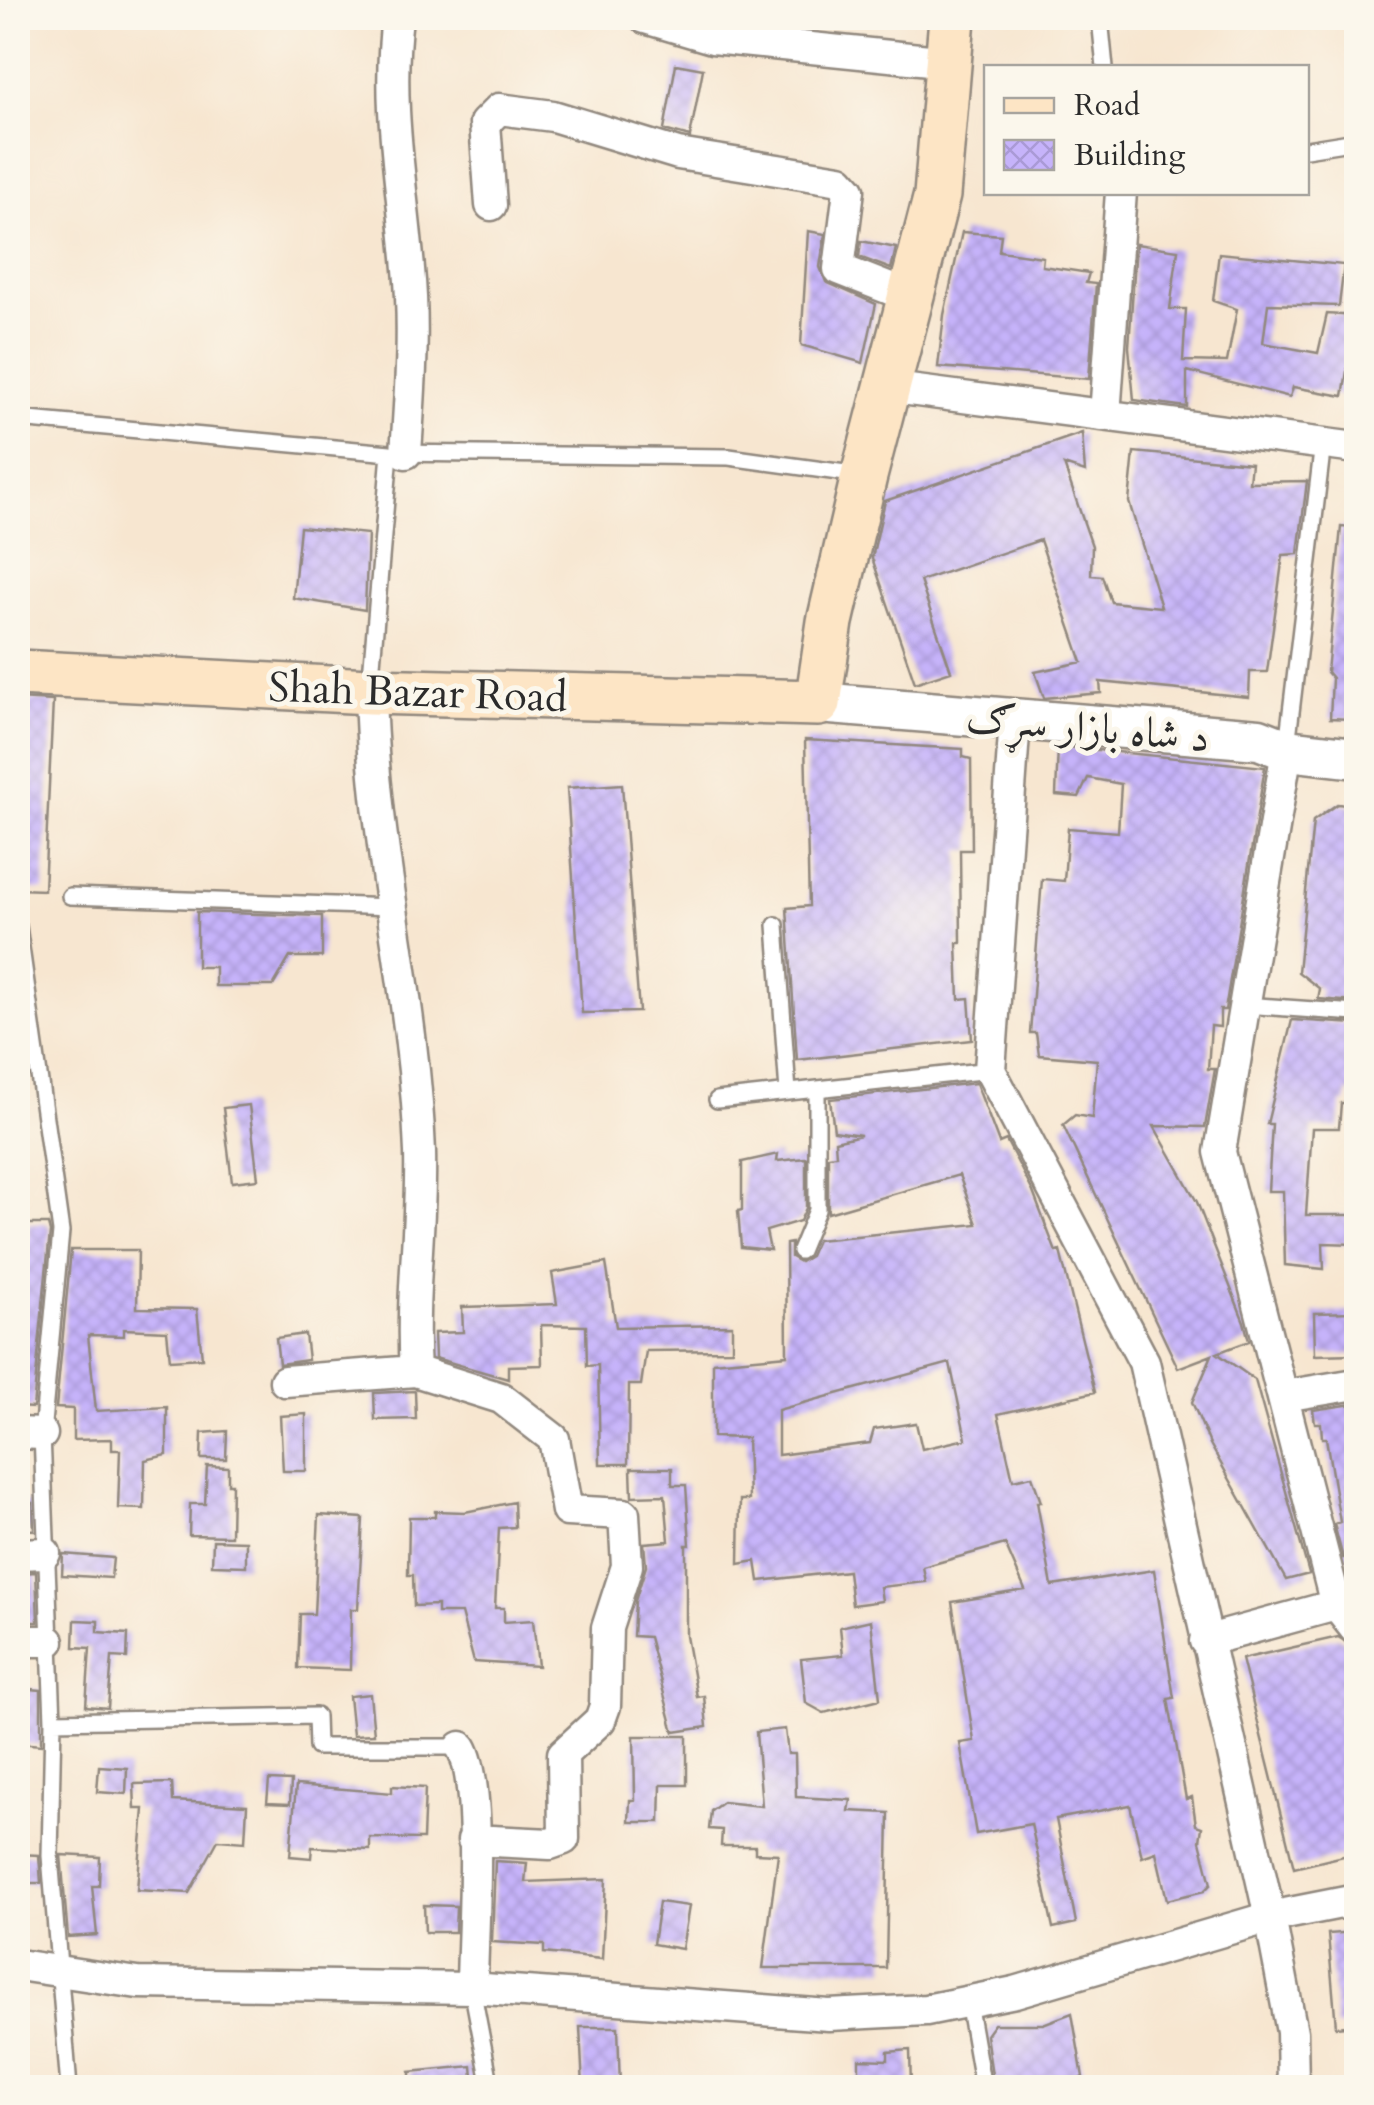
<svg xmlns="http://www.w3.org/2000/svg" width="1374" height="2105" font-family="Cardo,Amiri,serif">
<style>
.building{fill:url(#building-cross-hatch);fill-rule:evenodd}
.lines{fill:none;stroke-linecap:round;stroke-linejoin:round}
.service-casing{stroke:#91887e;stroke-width:20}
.minor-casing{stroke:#91887e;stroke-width:35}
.tertiary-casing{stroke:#91887e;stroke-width:45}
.secondary-casing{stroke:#91887e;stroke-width:50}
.service{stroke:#fff;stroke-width:15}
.minor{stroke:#fff;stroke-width:30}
.tertiary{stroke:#fff;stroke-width:40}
.secondary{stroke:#fde5c5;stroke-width:45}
.labels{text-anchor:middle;stroke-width:10;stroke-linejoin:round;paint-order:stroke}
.street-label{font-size:42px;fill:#2b2b2b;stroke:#fbf7ec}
</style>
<defs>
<pattern id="building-cross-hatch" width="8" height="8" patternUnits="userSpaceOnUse" patternTransform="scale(2.5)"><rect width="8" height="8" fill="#c6b3fa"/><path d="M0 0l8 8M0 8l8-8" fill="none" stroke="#aa9ad6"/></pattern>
</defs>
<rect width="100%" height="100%" fill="#fbf7ec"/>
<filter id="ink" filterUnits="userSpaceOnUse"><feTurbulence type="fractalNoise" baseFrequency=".01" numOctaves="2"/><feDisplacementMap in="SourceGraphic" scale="20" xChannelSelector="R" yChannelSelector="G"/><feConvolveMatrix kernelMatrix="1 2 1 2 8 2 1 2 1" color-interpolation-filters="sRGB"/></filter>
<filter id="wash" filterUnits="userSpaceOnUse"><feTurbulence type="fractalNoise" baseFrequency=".0048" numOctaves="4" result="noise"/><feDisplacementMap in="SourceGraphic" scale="40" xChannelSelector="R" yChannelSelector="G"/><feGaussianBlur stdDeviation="2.25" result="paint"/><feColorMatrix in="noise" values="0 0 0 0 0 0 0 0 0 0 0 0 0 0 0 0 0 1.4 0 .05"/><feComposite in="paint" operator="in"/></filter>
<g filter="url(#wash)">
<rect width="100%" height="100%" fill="#f7e6d0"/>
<g id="blocks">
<!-- building -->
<path class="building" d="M676 64 703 69 690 137 664 130Z
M808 231 825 234 820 267 826 282 876 304 863 363 801 345Z
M962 232 1001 235 999 251 1043 257 1042 266 1089 273 1086 283 1096 284 1089 379 938 367 944 315Z
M861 241 896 248 891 269 859 257Z
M1136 244 1178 250 1170 309H1186L1183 361 1227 362 1237 309 1213 301 1219 253 1344 265 1339 306 1268 304 1263 343 1318 353 1327 314 1356 316 1343 396 1293 387 1290 397 1187 371V407L1134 400 1129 347Z
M1082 433 1085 472 1064 465 1092 546 1091 575 1102 576 1111 602 1161 607 1129 502 1134 452 1251 463 1249 482 1307 481 1298 554 1283 555 1267 672H1250L1249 697 1100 682 1101 693 1044 698 1035 672 1082 662 1040 540 920 581 951 671 915 683 872 558 885 501Z
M300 527 368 534 365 610 293 598Z
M1341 527 1356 528V690L1350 719 1330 718 1332 678 1327 672Z
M18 699 53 701 44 890 18 889Z
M805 740 963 749V757L971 759 972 850H960L961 943H957L959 999 969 998 972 1040 797 1060 787 908 809 906Z
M1058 746 1265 767 1225 1010H1220V1027L1211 1026 1208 1069H1215L1205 1127 1154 1126 1197 1202 1244 1322 1249 1341 1217 1353 1255 1380 1309 1574 1286 1580 1210 1444 1192 1402 1212 1355 1178 1368 1063 1125 1075 1115 1092 1118 1097 1060 1039 1055 1036 1033H1030L1042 879 1064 881 1068 828 1118 832 1121 784 1088 778 1079 797 1056 795Z
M622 784 639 1012 582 1013 567 788Z
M1337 804 1356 806V1002L1318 999 1320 989 1298 972 1313 821Z
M197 912 322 916V957H290L273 986H215V967H197Z
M1292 1020 1356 1024V1092H1347L1346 1103H1341L1339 1128H1312L1306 1215H1356V1244L1323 1243 1324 1269 1285 1265 1283 1191H1268L1272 1124H1267Z
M976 1083 999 1143 1006 1140 1033 1192 1056 1252 1060 1251 1095 1392 998 1414 1013 1480 1032 1476 1041 1502H1037L1052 1586 1154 1570 1174 1698 1168 1699 1186 1799 1192 1797 1196 1825 1202 1827 1200 1841 1211 1884 1204 1891 1167 1900 1156 1852 1142 1857 1130 1805 1056 1819 1076 1923 1053 1928 1031 1824 976 1834 960 1743 974 1741 952 1602 1025 1590 1005 1544 923 1567 926 1582 880 1587 882 1601 852 1605 848 1571 759 1581 756 1561 739 1564 740 1500H749L747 1438 713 1437V1362L787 1355 786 1244 791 1243V1257L800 1262 810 1256 817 1240 977 1224 959 1175 828 1213V1156L836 1155 835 1141 861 1135 834 1131 830 1099ZM950 1363 966 1439 922 1449 916 1423 874 1429 870 1443 778 1455V1410Z
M249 1105 258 1179 232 1182 223 1108Z
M778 1154 777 1161 806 1158V1208L800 1221 766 1231 770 1250 741 1247 738 1211 742 1210V1162Z
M28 1224H48L50 1232 33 1408 18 1407V1243H28Z
M71 1250H138L137 1308 197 1309 202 1358 170 1360 167 1331 124 1329V1336L88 1335 96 1411 167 1407V1455L145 1460 144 1509 118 1508 120 1450H112V1439L73 1440V1409L56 1408Z
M606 1263 616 1327 732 1325V1350L646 1351 641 1385H629L628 1464H600L598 1365 587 1366 586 1326 541 1325 542 1365 508 1366V1379L435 1358 434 1333 463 1332 462 1307 557 1304 552 1273Z
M1356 1312V1354L1315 1355 1314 1313Z
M305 1334 308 1360 279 1364 276 1338Z
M415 1391 416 1419 375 1420 374 1393Z
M1353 1404 1356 1555 1343 1558 1334 1524 1340 1522 1326 1438H1322L1321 1423H1315L1313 1410Z
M306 1414V1471H283L280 1416Z
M227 1431 226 1459H201L202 1433Z
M207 1466 228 1467V1484H232L231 1536 189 1535 190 1504H205Z
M631 1468H672V1485H686L690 1545H686V1636L697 1697 704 1696 707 1727 674 1732 649 1637 633 1636 635 1601 646 1566 644 1543 669 1541 665 1495 632 1496Z
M514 1502 515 1527 499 1528 495 1608H504V1622L533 1620 538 1666 474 1662 461 1613H437V1605L414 1606 413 1575H408L409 1517H435V1511L465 1512Z
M18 1503H33L34 1530 19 1529Z
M319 1515 363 1518 358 1609H351L350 1670 298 1668 300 1614H314Z
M213 1540 246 1541V1566L212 1565Z
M63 1554 113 1558 111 1578 62 1575Z
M36 1572 38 1622H20L18 1578 21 1573Z
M75 1620 98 1621V1632L128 1634 127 1658 112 1657 108 1708 86 1706 90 1648 74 1647Z
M871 1620 880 1699 824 1713 806 1703 801 1659 843 1655 840 1627Z
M1338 1637 1356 1648V1853L1294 1868 1242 1659Z
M18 1688 41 1690V1745L18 1743Z
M370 1694 374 1734 353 1735 349 1696Z
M785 1729 788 1754H795L796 1797 851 1800 849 1811 889 1813 886 1968H763L778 1854 755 1853V1846H721L722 1830 709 1829 711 1811 723 1802 762 1806 756 1732Z
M634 1736H687V1785H661L660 1822H629L630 1800H635Z
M99 1766 127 1768 126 1794 97 1792Z
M269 1780 291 1781 290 1804 267 1803Z
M172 1783 173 1801 247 1805 245 1842 218 1840 189 1893 137 1890 144 1809H135L134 1784Z
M296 1785 392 1793V1786L425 1788 423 1839 370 1838V1850L312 1847 311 1858 290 1856Z
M18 1854 39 1855 41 1883H18Z
M61 1855 100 1857 99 1886H92L97 1935 68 1937Z
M495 1861 527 1863 525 1882 606 1879 602 1959 544 1953V1945L492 1942Z
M659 1902 689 1906 682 1949 653 1944Z
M424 1905 456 1906 455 1932H425Z
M1356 1932V2025L1336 2027 1328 1934Z
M1072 2013 1083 2077 1061 2088H994L986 2035 994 2024H1043Z
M580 2027H618L620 2088H583Z
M910 2050 911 2088H859V2059L888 2060V2052Z
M472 2066 474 2088H410V2072Z"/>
</g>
</g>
<g filter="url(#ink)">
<use href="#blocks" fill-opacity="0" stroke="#91887e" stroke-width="2.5"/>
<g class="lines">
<defs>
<path id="service" d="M1100 18 1105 68
M1306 149 1356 141
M18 419 390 453 729 457 860 475
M370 688 390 453
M1287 746 1323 443
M70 896 393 907
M776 925 788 1092
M18 926 61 1232 42 1434 53 1721 50 1856 69 2088
M1244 1005 1356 1013
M717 1100 990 1070
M800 1251 817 1210V1089
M53 1721 316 1716 317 1747H461
M472 1988 491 2088
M968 2002 983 2088"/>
<path id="minor" d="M397 18C386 103 402 184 409 269 415 330 410 392 406 453
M645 18 712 38 949 62
M491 205 485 123 499 109 553 116 678 154 840 180 849 190 839 269 913 298
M886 387 1356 448
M1105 415 1121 192
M370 691C373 846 414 997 420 1152 422 1225 410 1297 415 1371L501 1398 554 1439 567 1511 624 1514 627 1566 607 1628 605 1706 600 1720 563 1754 564 1839 550 1844 473 1840
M1015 720 990 1070 1144 1362 1270 1917 1292 2032 1293 2088
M1287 750 1220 1152 1336 1605 1356 1630
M285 1381 415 1371
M1284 1396 1356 1384
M18 1433 42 1434
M18 1554 45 1553
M18 1641H49
M1205 1641 1336 1605
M461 1747C484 1784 472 1937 472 1988
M18 1965 138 1983 472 1988 829 2015 926 2010 1015 1992 1270 1917 1356 1900"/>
<path id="tertiary" d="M818 703 1259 739 1287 750 1356 758"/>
<path id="secondary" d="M18 673 370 691 818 703 830 622 864 476 937 195 952 18"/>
</defs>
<!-- service casing -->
<use href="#service" class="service-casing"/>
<!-- minor casing -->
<use href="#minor" class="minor-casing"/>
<!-- tertiary casing -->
<use href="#tertiary" class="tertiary-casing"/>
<!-- secondary casing -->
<use href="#secondary" class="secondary-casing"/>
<!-- service -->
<use href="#service" class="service"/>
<!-- minor -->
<use href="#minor" class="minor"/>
<!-- tertiary -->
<use href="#tertiary" class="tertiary"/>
<!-- secondary -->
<use href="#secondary" class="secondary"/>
</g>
</g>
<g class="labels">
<!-- street labels -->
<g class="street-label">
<text transform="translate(418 691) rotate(2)" y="15">Shah Bazar Road</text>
<text transform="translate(1088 726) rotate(5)" y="15">د شاه بازار سړګ</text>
</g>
</g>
<!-- margin -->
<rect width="1374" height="2105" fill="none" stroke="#fbf7ec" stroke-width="60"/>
<!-- legend -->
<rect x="984" y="65" width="325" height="130" fill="#fbf7ec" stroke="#a8a59f" stroke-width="2.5"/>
<rect x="1004" y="98" width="50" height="15" fill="#fde5c5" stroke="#a8a59f" stroke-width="2.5"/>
<text x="1074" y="115" font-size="30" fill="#2b2b2b">Road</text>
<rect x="1004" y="140" width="50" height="30" fill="url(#building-cross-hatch)" stroke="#a8a59f" stroke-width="2.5"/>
<text x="1074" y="165" font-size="30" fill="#2b2b2b">Building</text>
</svg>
